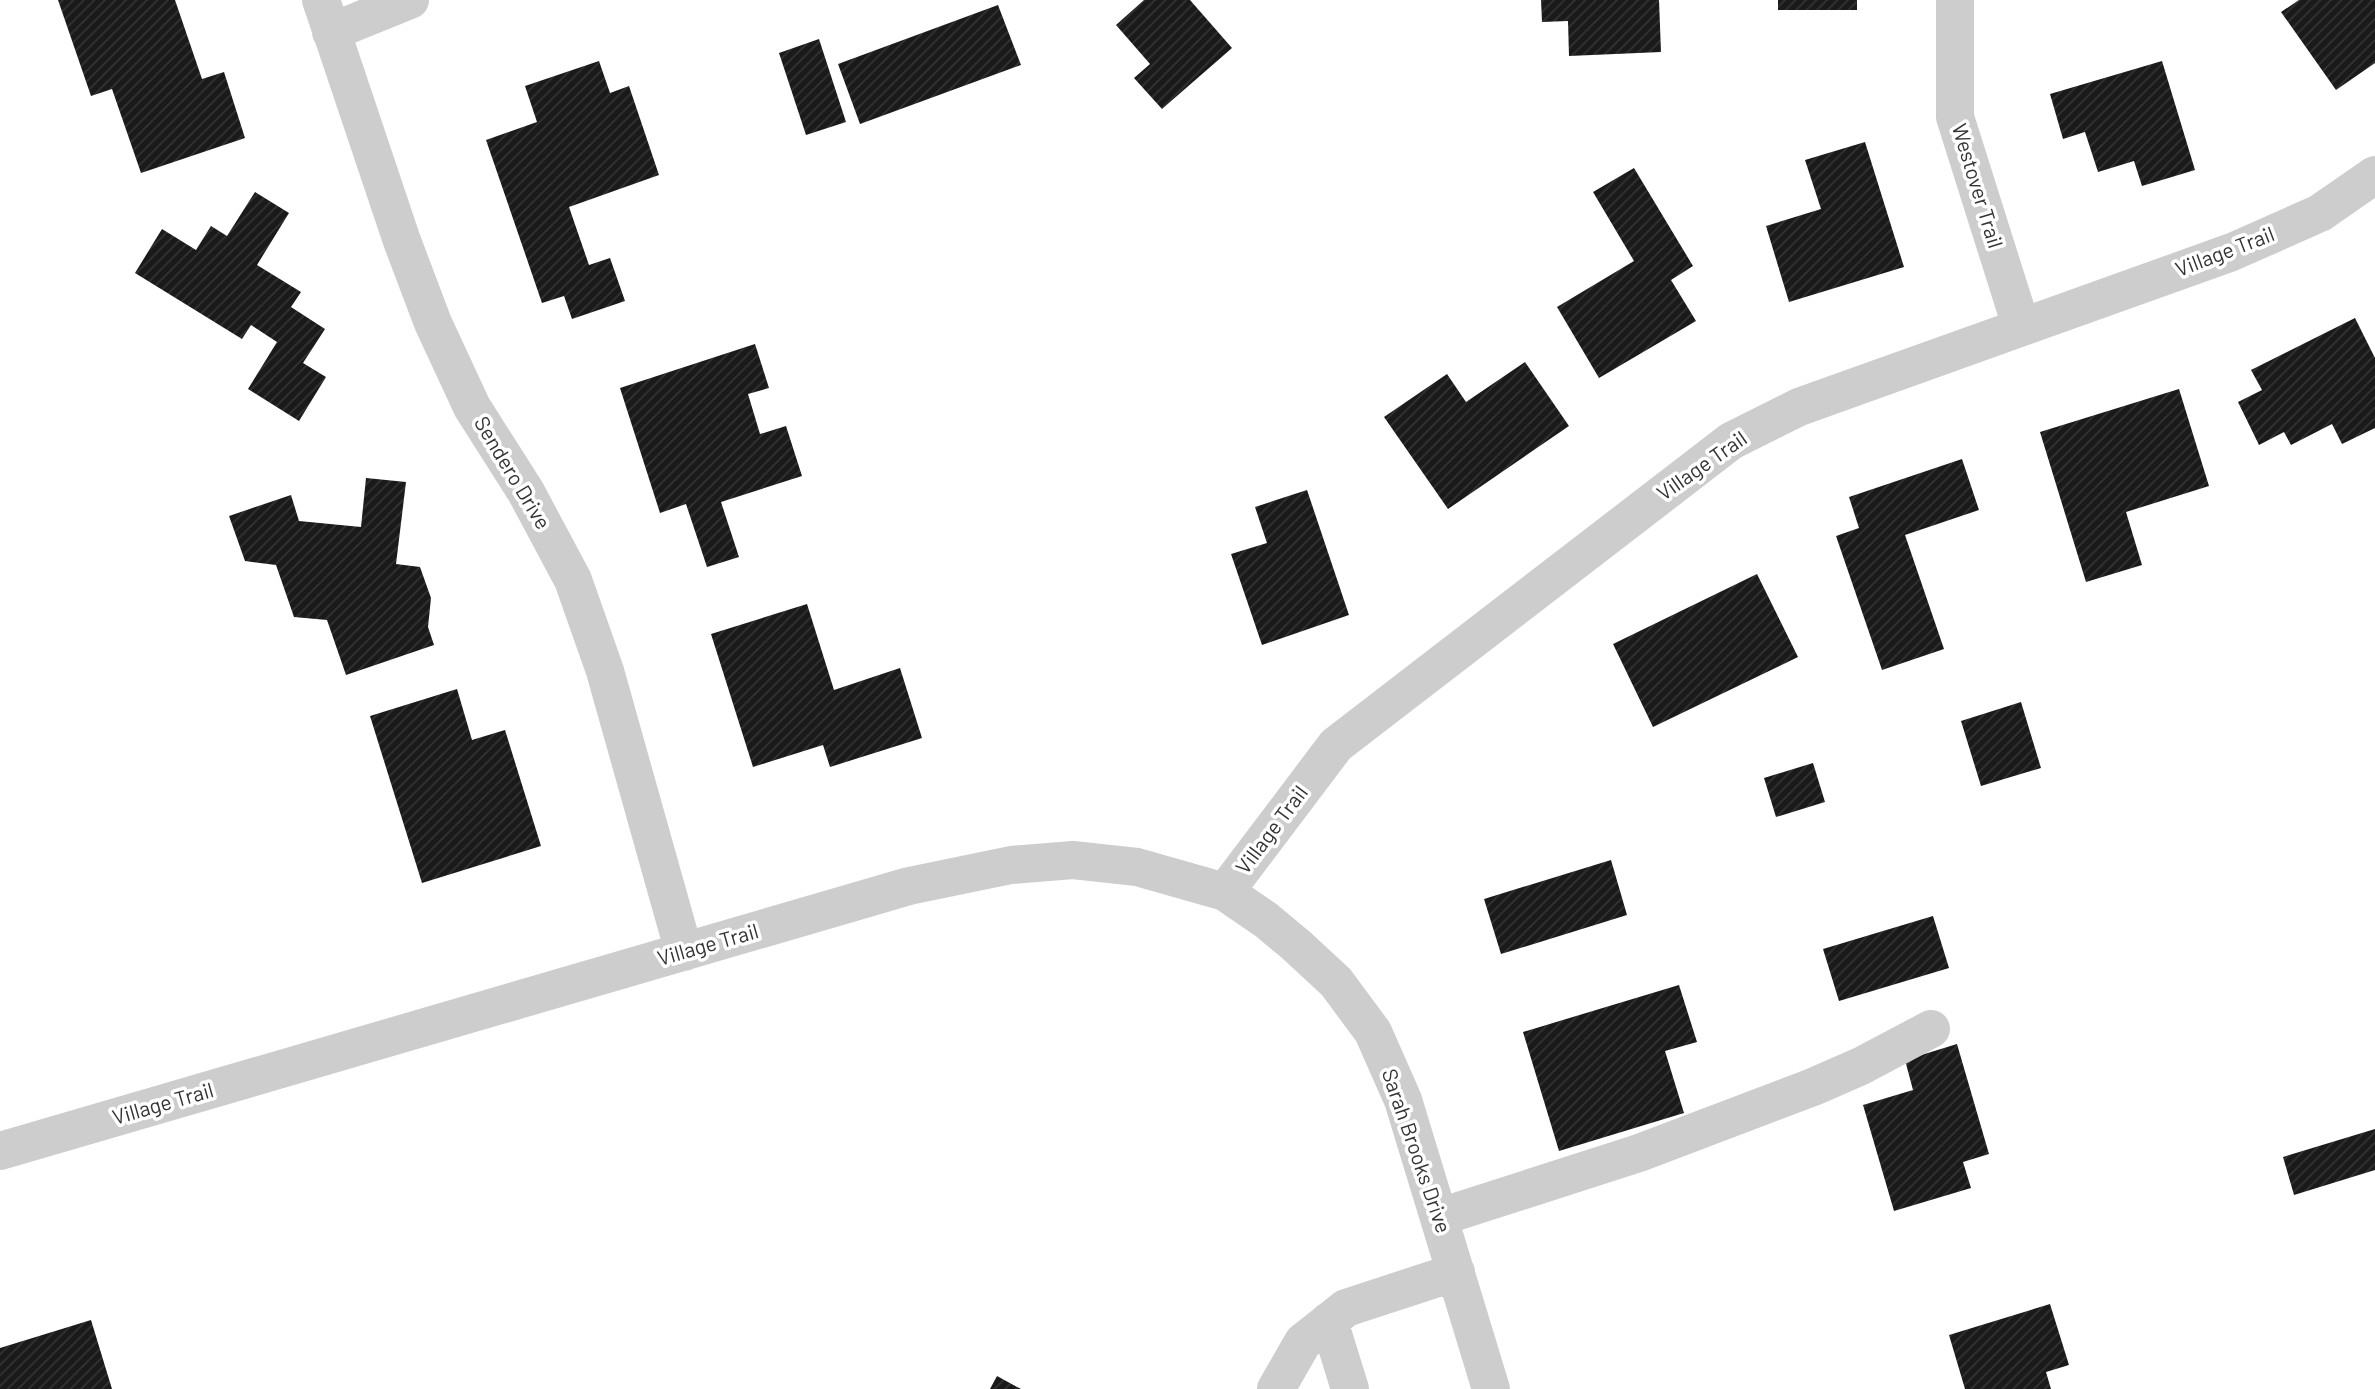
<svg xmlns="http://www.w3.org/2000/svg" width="2375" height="1389" font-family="Barlow,sans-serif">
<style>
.building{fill:url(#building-hatch)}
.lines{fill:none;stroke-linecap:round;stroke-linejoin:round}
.minor{stroke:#cdcdcd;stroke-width:38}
.labels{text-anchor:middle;stroke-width:7;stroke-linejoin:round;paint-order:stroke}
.street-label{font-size:21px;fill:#333;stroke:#fff}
</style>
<defs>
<pattern id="building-hatch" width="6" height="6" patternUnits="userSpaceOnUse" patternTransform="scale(1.75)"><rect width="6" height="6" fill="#1a1a1a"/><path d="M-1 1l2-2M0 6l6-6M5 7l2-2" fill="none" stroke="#333"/></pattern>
</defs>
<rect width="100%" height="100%" fill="#fff"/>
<!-- building -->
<path class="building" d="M58 0H175L202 79 224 72 245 138 141 173 112 89 91 96Z
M1144 0H1190L1232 48 1162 109 1134 78 1150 64 1116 25Z
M1541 0H1659L1661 52 1569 56 1568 21 1542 22Z
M1778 0H1857V10H1778Z
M2299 0H2375V63L2336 90 2281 12Z
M998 5 1021 65 860 124 838 64Z
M819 39 846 122 806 135 779 53Z
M599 61 610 93 629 86 659 175 569 207 589 265 610 258 625 301 572 319 564 296 542 303 486 140 537 122 525 86Z
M2162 61 2195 170 2142 186 2134 161 2098 172 2085 132 2063 139 2050 94Z
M1865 142 1904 267 1789 302 1766 226 1821 209 1805 160Z
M1634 168 1693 266 1671 280 1696 321 1599 378 1557 307 1634 261 1593 192Z
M255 192 289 213 257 265 301 292 291 307 325 329 303 363 326 377 299 421 248 389 277 342 251 325 242 339 135 273 162 229 196 250 211 226 227 236Z
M2355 318 2375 358V428L2342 444 2332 424 2291 445 2284 432 2259 445 2238 402 2262 390 2251 370Z
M755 344 769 388 748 394 760 434 786 426 802 476 721 502 739 557 707 567 686 504 660 513 620 388Z
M1525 362 1569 426 1448 509 1384 417 1447 374 1466 402Z
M2179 389 2209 486 2126 512 2142 565 2086 582 2040 432Z
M1962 459 1979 510 1905 535 1944 649 1882 670 1836 536 1859 528 1849 497Z
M366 478 406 482 396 564 420 567 431 598 428 627 434 645 346 675 327 620 294 617 276 565 245 561 229 516 291 495 299 521 361 527Z
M1307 490 1349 615 1262 645 1231 554 1267 543 1255 507Z
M1757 574 1798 657 1653 727 1613 644Z
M807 604 834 690 900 668 922 738 830 767 823 745 753 767 711 634Z
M457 689 472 740 505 730 541 846 422 883 370 716Z
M2021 702 2041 768 1981 786 1961 721Z
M1813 763 1825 802 1776 817 1764 778Z
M1611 860 1627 915 1501 954 1484 899Z
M1933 916 1949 968 1839 1001 1823 949Z
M1679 985 1697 1042 1665 1051 1684 1113 1559 1151 1523 1032Z
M1957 1044 1989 1154 1963 1162 1971 1188 1894 1211 1863 1105 1913 1090 1905 1060Z
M2375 1129V1170L2294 1195 2283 1157Z
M2050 1304 2069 1365 2046 1372 2051 1389H1965L1949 1335Z
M91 1320 112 1389H0V1348Z
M997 1376 1021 1389H990Z"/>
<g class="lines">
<!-- minor -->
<path class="minor" d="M321 0 402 241 433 323 472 407 526 492 573 580 605 671 684 952
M1955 0V117L2021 326
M331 32 410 0
M1225 892 1336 745 1731 441 1799 407 2232 252 2320 213 2375 175
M0 1151 909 886 1011 865 1073 860 1137 867 1225 892 1266 920 1296 945 1336 982 1373 1032 1403 1100 1491 1389
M1440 1217 1639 1153 1813 1087 1861 1066 1931 1029
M1329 1321 1350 1389
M1276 1389 1303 1342 1346 1308 1456 1272"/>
</g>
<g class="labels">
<!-- street labels -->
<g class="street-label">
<text transform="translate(1977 186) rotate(73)" y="7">Westover Trail</text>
<text transform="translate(2225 252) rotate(-21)" y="7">Village Trail</text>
<text transform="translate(1702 466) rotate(-35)" y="7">Village Trail</text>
<text transform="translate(512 473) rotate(59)" y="7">Sendero Drive</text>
<text transform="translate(1272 830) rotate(-53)" y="7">Village Trail</text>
<text transform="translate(708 945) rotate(-16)" y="7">Village Trail</text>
<text transform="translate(163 1104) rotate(-16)" y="7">Village Trail</text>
<text transform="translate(1416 1151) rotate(71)" y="7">Sarah Brooks Drive</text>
</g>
</g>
</svg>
